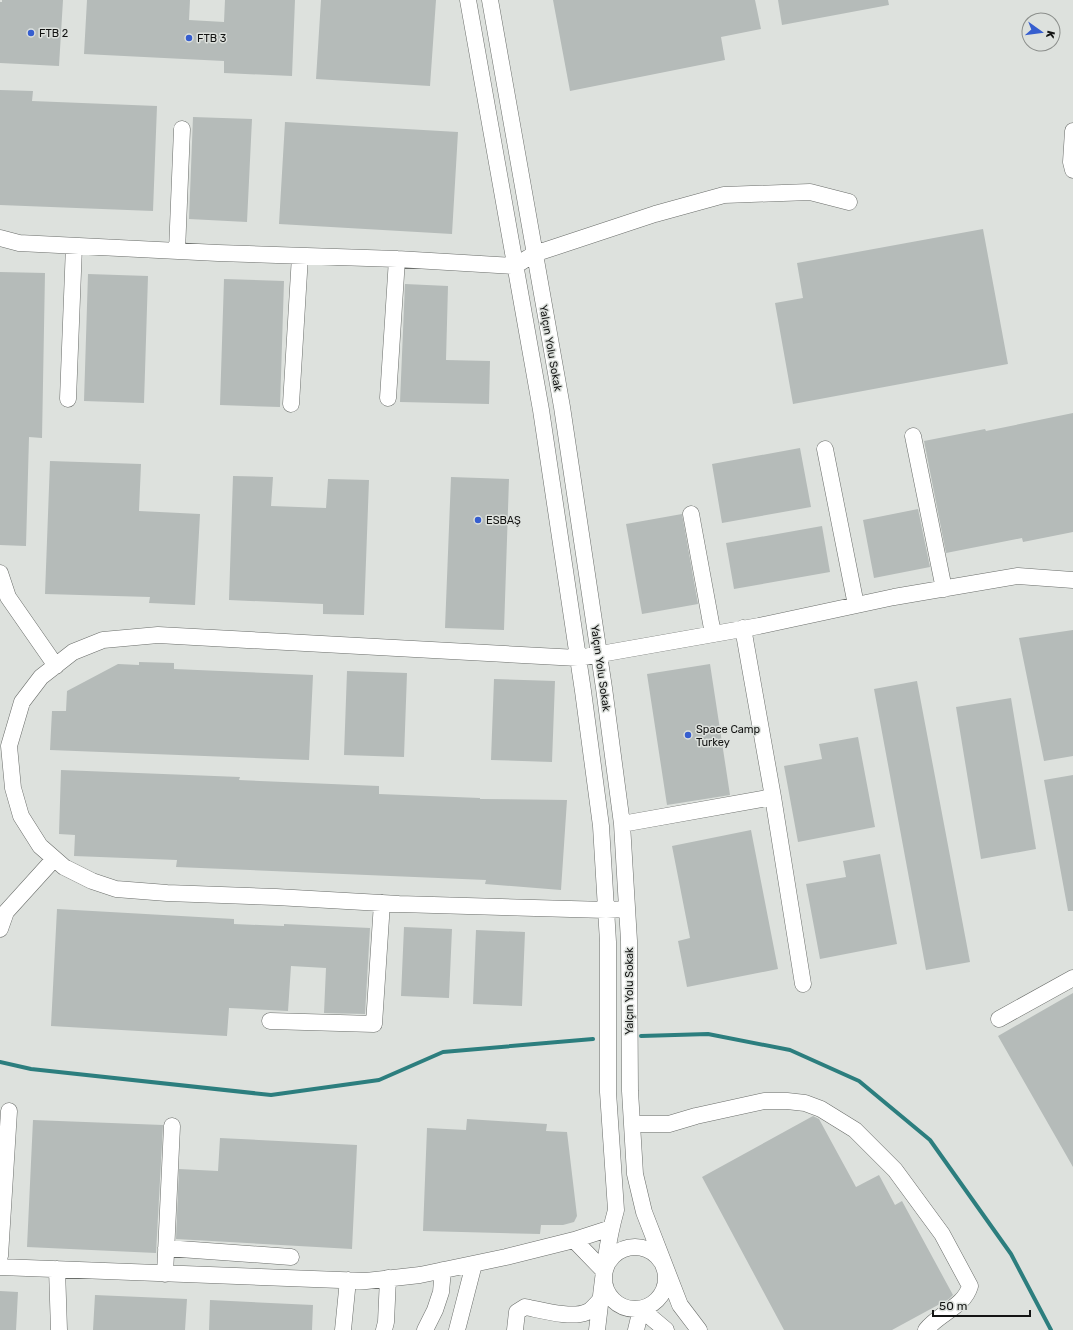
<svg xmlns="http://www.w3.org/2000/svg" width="1073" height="1330" font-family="Rubik,sans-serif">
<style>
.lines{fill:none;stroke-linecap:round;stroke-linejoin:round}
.stream{stroke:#2c7e7e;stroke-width:4}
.building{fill:#b5bbb9}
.minor-casing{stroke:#6a6d6a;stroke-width:17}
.minor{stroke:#fff;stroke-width:16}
.poi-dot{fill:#365ecf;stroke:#dde1dd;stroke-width:1.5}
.labels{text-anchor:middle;stroke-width:3;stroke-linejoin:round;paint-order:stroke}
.poi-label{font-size:11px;fill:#131413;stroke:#dde1dd;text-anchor:start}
.street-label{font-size:11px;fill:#131413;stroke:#dde1dd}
</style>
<rect width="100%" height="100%" fill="#dde1dd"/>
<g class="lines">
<!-- stream -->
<path class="stream" d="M641 1036 708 1034 790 1050 859 1081 930 1140 1011 1254 1051 1330
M0 1062 31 1069 271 1095 379 1080 443 1052 593 1039"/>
</g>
<!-- building -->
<path class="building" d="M2 0H63L59 66 0 63V2H2Z
M87 0H190L189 20 224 22 225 0H295L292 76 224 73V61L84 54Z
M321 0H436L430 86 316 79Z
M553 0H755L761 29 721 37 725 60 570 91Z
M778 0H888L889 5 782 25Z
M0 90 33 91 32 101 157 106 153 211 0 205Z
M193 117 252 119 247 222 189 219Z
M285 122 458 132 452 234 279 224Z
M983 229 1008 364 793 404 775 303 803 298 797 263Z
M0 272 45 273 42 438 29 437 26 546 0 545Z
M88 274 148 276 144 403 84 401Z
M224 279 284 281 280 407 220 405Z
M405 284 448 286 446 360 490 361 489 404 400 402Z
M1073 413V532L1023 542 1022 538 946 553 924 441 985 429 986 431Z
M800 448 811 507 722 523 712 464Z
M50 461 141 464 139 511 200 514 195 605 149 603 150 597 45 594Z
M233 476 273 477 271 506 326 508 328 479 369 480 364 615 323 614V604L229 600Z
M451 477 509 479 504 630 445 628Z
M918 509 930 567 874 578 863 520Z
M682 514 698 604 642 614 626 524Z
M822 526 830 572 734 589 726 543Z
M1073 630V756L1044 761 1019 638Z
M139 662 174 663V669L313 675 309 760 50 750 52 711H66L67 691 118 664 139 665Z
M710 664 730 795 667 805 647 674Z
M347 671 407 673 404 757 344 755Z
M494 679 555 681 552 762 491 760Z
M917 681 970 962 926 970 874 689Z
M1011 698 1036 849 981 859 956 707Z
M858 737 875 827 798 842 784 766 822 759 819 744Z
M61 770 240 777 239 780 379 786V794L480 798V799L567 800 561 890 485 884 486 880 176 867 177 860 74 856 75 835 59 834Z
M1073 775V911H1068L1044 780Z
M751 830 778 969 687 987 678 941 690 938 672 846Z
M880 854 897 944 820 959 806 884 846 877 843 861Z
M57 909 234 919V924L284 926V924L370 928 365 1014 324 1013 326 968 291 966 288 1011 229 1008 227 1036 51 1026Z
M404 927 452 929 449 998 401 996Z
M476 930 525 932 522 1006 473 1004Z
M1073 993V1167L998 1036Z
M813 1116 819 1119 856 1187 879 1175 895 1205 902 1201 953 1295 949 1299 892 1330H784L702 1177Z
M467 1119 547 1124 546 1131 567 1132 577 1216 574 1222 563 1225H541L540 1234 423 1231 427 1128 466 1130Z
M33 1120 163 1125 156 1253 27 1247Z
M220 1138 357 1145 352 1249 176 1239 179 1169 218 1171Z
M0 1291 18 1292 16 1330H0Z
M95 1295 187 1299 185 1330H93Z
M210 1300 313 1305 312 1330H209Z"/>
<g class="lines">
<defs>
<path id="minor" d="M468 0 541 410 583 691 601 826 608 942V1092L616 1210C605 1249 602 1290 597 1330
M490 0 562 407 604 688 622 824 629 941 630 1091 635 1174 644 1212 680 1305 699 1330
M1073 131 1071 162 1073 170
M0 238 19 243 218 253 397 259 515 266 534 254 655 214 724 195 810 192 849 202
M177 251 182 129
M388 398 397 259
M68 399 74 246
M291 404 300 256
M913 436 944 589
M825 449 856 605
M691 514 713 634
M0 573 8 597 56 666
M743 628 773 797 803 984
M622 824 773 797
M627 909 606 910 399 904 276 897 167 893 116 889 92 881 64 867 40 846 21 816 13 788 9 746 22 702 41 677 73 652 103 640 158 635 578 658 759 626 894 597 1018 576 1073 580
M0 929 6 912 54 859
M999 1019 1073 978
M270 1021 374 1024 382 903
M632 1124H669L696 1116 764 1101H787L805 1103 821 1109 855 1130 895 1170 942 1234 970 1286C964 1307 939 1313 926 1330
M574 1240 604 1271
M604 1278a31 31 0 1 1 62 0a31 31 0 1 1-62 0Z
M166 1248 291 1257
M0 1256 9 1111
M0 1267 366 1281 420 1275 506 1257 574 1240 611 1228
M57 1269 59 1330
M165 1274 172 1126
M641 1309 666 1330
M343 1330 348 1280
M384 1330 386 1322 388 1278
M425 1330 435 1310 441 1292 443 1270
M457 1330 474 1264
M515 1330 517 1312 525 1307C541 1310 572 1319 587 1312 592 1310 597 1303 601 1299
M636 1330 641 1309"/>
</defs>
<!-- minor casing -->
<use href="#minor" class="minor-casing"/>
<!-- minor -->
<use href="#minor" class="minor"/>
</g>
<!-- markers -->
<g class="poi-dot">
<circle cx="31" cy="33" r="4"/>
<circle cx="189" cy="38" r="4"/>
<circle cx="478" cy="520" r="4"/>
<circle cx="688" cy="735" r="4"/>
</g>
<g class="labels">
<!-- poi labels -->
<g class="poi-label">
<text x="39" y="37">FTB 2</text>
<text x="197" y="42">FTB 3</text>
<text x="486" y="524">ESBAŞ</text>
<text x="696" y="733">Space Camp<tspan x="696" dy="13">Turkey</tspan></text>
</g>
<!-- street labels -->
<g class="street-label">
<text transform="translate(551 348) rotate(80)" y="4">Yalçın Yolu Sokak</text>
<text transform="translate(601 668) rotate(82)" y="4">Yalçın Yolu Sokak</text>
<text transform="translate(629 991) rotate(-90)" y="4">Yalçın Yolu Sokak</text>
</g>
</g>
<!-- north arrow -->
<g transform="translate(1041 32) rotate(104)"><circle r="19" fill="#dde1dd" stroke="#8c8f8c"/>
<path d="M0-3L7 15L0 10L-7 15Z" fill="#365ecf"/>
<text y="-6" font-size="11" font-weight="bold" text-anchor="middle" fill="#131413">K</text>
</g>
<!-- scale -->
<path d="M933 1310v6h97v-6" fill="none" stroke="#131413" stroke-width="2"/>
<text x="939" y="1310" font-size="12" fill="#131413" stroke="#dde1dd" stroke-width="3" paint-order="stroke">50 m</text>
</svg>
